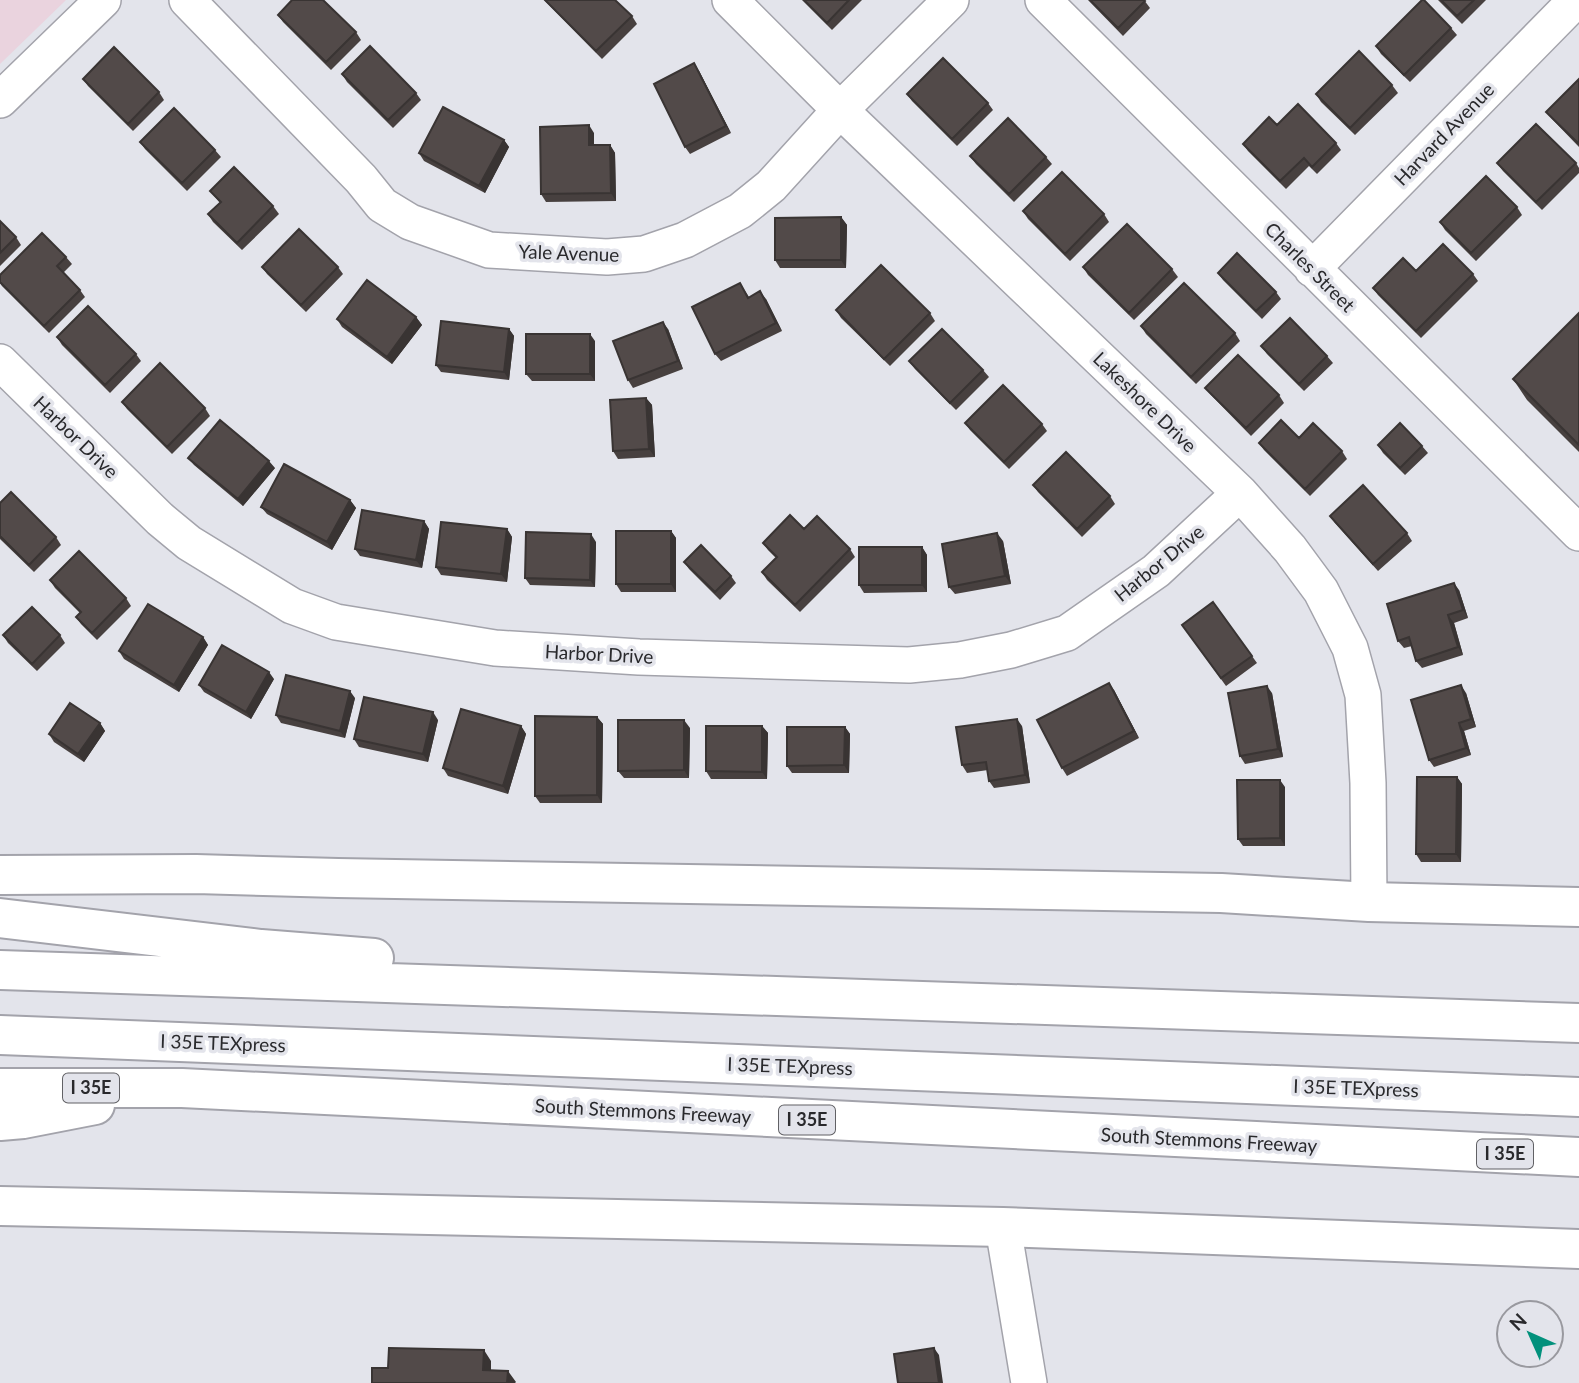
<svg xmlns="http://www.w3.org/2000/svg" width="1579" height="1383" font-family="Lato,sans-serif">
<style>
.education{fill:#ead3de}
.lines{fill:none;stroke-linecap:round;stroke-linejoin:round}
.minor-casing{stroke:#a3a3ab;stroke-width:38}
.major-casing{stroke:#a3a3ab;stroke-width:42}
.highway-casing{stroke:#a3a3ab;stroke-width:42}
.minor{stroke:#fff;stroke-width:35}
.major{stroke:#fff;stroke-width:38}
.highway{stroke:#fff;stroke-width:38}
.wall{fill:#47403f}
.shaded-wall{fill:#393433}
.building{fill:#524a49;stroke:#393433;stroke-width:2}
.labels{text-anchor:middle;stroke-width:7;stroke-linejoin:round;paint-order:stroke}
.shield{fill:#e3e4eb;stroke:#616165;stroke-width:2}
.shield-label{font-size:18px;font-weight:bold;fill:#29292c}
.street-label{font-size:19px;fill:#29292c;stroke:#e3e4eb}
</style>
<rect width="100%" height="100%" fill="#e3e4eb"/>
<!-- education -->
<path class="education" d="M0 0H66L0 64Z"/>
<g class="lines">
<defs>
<path id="minor" d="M187 0 361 179 382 205 410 222 489 250 607 257 644 254 685 240 740 211 771 186 840 110 951 0
M730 0 840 110 1240 493 1290 549 1321 591 1350 648 1363 695 1368 783 1369 902
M1043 0 1579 533
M0 100 103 0
M1312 269 1576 0
M0 362 160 519 189 543 292 606 336 622 495 648 639 657 909 665 960 660 1011 650 1067 633 1156 571 1240 493
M1003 1227 1029 1383"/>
<path id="major" d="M0 875 196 874 338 878 1221 893 1369 902 1579 907
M0 1206 1003 1227 1579 1249"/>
<path id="highway" d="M0 918 261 949 374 958
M0 970 1579 1023
M0 1035 1579 1097
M0 1088H182L1579 1157
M0 1121 23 1119 95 1105"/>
</defs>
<!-- minor casing -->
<use href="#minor" class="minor-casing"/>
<!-- major casing -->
<use href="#major" class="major-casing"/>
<!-- highway casing -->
<use href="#highway" class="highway-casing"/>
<!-- minor -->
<use href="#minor" class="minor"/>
<!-- major -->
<use href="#major" class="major"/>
<!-- highway -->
<use href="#highway" class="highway"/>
</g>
<!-- wall -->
<path class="wall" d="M544 0H615L632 16 637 24 602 59Z
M802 0H862L832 30Z
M1088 0H1144L1150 8 1123 36Z
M1438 0H1486L1462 24Z
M278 15 356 32 361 40 331 70 283 22Z
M1451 28 1457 35 1410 82 1381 54 1376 46Z
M699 71 731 133 690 154 685 147Z
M342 74 416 93 421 100 393 128 347 82Z
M83 79 159 92 164 100 133 131 88 86Z
M1579 79V147L1552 119 1546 112Z
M1392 85 1398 93 1355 135 1321 102 1316 94Z
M907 94 988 103 993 110 957 146 912 101Z
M1277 125 1336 143 1341 150 1317 174 1309 166 1286 189 1248 151 1243 144Z
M594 133V145H610L615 153 616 201 546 202 541 194Z
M504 140 509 147 485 193 424 161 419 153Z
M140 142 215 150 221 157 187 191 145 149Z
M970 156 1046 157 1052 164 1014 202 976 164Z
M1497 163H1576L1579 168V173L1542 210 1503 171Z
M210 191 273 206 279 214 242 250 213 222 208 214 220 203Z
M1517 207 1522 215 1476 261 1445 230 1440 222Z
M1023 211 1104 214 1109 222 1070 261 1028 219Z
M841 217 847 225 846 268H780L775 260Z
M0 221 16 237 21 245 0 266Z
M66 257 72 264 63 273 80 290 85 297 49 333 2 286 0 283V275Z
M262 267H338L343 274 306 312 267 274Z
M1083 267 1172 269 1178 277 1134 320 1088 275Z
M1416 271 1473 274 1478 281 1421 338 1378 295 1373 288Z
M1218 273 1276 292 1281 299 1262 319 1223 280Z
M740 283 749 297 766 299 782 331 721 361 715 354Z
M836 310 930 313 935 321 890 366 841 318Z
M1579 313V452L1527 400 1513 379Z
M416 317 422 325 392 364 342 327 337 319Z
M1141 326 1235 333 1240 341 1196 384 1146 334Z
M509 329 514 336 509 380 441 372 436 365Z
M668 329 683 369 633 388 628 380Z
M57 337 136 354 141 361 110 393 62 345Z
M595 341V381H532L526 374Z
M1261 346 1327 356 1333 363 1304 391 1267 354Z
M909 361 983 370 989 377 956 410 915 369Z
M1205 388 1279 395 1284 403 1251 436 1211 395Z
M646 398 652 405 655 457 618 459 613 451Z
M122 402 205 408 210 416 172 454 127 409Z
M965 423 1042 424 1047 431 1009 469 970 430Z
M1299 438 1342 451 1347 459 1310 496 1264 450 1259 443Z
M1378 445 1422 446 1428 453 1405 475 1383 453Z
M188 458 275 468 243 506 194 465Z
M1033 485 1110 496 1115 504 1082 537 1038 492Z
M350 500 356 508 332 550 267 514 261 507Z
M0 503 56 537 61 545 34 572 0 539Z
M1330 516 1407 533 1412 541 1378 571 1335 523Z
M424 521 429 529 422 568 360 556 355 549Z
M507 529 512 537 507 582 441 575 436 567Z
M804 529 850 549 855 557 800 612 767 580 762 572 776 558 768 550 763 543Z
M671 531 676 538V592H621L616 584Z
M1003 541 1011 584 955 594 949 587Z
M596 542 595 587 530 585 525 578Z
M922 547 927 555V592L864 593 859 585Z
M684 562 731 576 736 583 720 600 689 569Z
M50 580 126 598 131 606 97 640 81 624 76 617 80 613 55 588Z
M1459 590 1468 618 1454 623 1463 655 1422 668 1416 661 1412 646 1404 648 1398 641Z
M1213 602 1257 663 1226 686 1182 625Z
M3 635H60L65 643 37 671 8 643Z
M203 637 208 645 179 692 124 659 119 651Z
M274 679 251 719 204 692 199 685Z
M1114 690 1139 738 1067 776 1062 768Z
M1272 693 1283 757 1245 764 1240 756Z
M1466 693 1476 727 1464 731 1471 755 1434 767 1429 760Z
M355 698 345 738 281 723 276 715Z
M597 717 603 724 602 803H540L535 796Z
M438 720 428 762 359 747 354 739Z
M100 723 105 731 84 762 54 742 49 734Z
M521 726 526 734 508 794 448 776 443 768Z
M762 726 768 733 767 779H711L706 771Z
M1022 726 1030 783 994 788 989 781 988 770 967 773 962 765Z
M845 727 850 734 849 773H792L787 766Z
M690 728 689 778H624L618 771Z
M1457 777 1462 784 1461 862H1421L1416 854Z
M1285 787V846H1243L1238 839Z"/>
<!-- shaded-wall -->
<path class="shaded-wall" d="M694 63 699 71 731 133 726 126Z
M589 125 594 133V153L589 145Z
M504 140 509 147 485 193 479 186Z
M610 145 615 153 616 201 611 193Z
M841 217 847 225 846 268 841 260Z
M760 291 766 299 782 331 776 323Z
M416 317 422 325 392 364 387 357Z
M663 322 668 329 683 369 678 361Z
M509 329 514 336 509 380 504 372Z
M590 334 595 341V381L590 374Z
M646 398 652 405 655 457 649 449Z
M269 461 275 468 243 506 238 499Z
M350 500 356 508 332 550 327 542Z
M424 521 429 529 422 568 416 560Z
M507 529 512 537 507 582 501 574Z
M671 531 676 538V592L671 584Z
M997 533 1003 541 1011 584 1005 576Z
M591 534 596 542 595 587 590 580Z
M922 547 927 555V592L922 585Z
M1454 583 1459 590 1468 618 1463 610Z
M1448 615 1454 623 1463 655 1458 647Z
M203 637 208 645 179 692 174 685Z
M269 672 274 679 251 719 246 712Z
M1109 683 1114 690 1139 738 1134 731Z
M1461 685 1466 693 1476 727 1471 719Z
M1267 686 1272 693 1283 757 1278 749Z
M350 691 355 698 345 738 340 731Z
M433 712 438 720 428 762 423 754Z
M597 717 603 724 602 803 597 795Z
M1017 719 1022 726 1030 783 1025 775Z
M684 720 690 728 689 778 684 770Z
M100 723 105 731 84 762 78 754Z
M1459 723 1464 731 1471 755 1466 748Z
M521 726 526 734 508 794 503 786Z
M762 726 768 733 767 779 762 772Z
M845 727 850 734 849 773 844 765Z
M1457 777 1462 784 1461 862 1456 854Z
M1280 780 1285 787V846L1280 838Z
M934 1348 939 1355 943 1383H939Z
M484 1350 491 1361V1381L483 1370Z
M508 1371 516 1382 515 1383H507Z"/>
<!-- building -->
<path class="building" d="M292 0H323L356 32 326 62 278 15Z
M545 0H615L632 16 596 51Z
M804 0H849L827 23Z
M1090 0H1144L1145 1 1118 28Z
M1422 0H1424L1451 28 1404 75 1376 46Z
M1441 0H1474L1457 16Z
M370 46 416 93 388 120 342 74Z
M114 47 159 92 128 124 83 79Z
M1359 51 1392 85 1350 128 1316 94Z
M943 58 988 103 952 139 907 94Z
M694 63 726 126 685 147 654 84Z
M1579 79V144L1546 112Z
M1298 104 1336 143 1312 167 1304 158 1280 181 1243 144 1269 117 1277 125Z
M443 107 504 140 479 186 419 153Z
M174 108 215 150 182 183 140 142Z
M1008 118 1046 157 1009 194 970 156Z
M1536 124 1576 163 1536 202 1497 163Z
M589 125V145H610L611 193 541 194 540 127Z
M234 167 273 206 237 243 208 214 221 202 210 191Z
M1062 172 1104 214 1065 254 1023 211Z
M1486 176 1517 207 1471 253 1440 222Z
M841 217V260H775V218Z
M0 221 16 237 0 253Z
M1127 224 1172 269 1129 313 1083 267Z
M299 229 338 267 301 305 262 267Z
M42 233 66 257 57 266 80 290 44 326 0 282V275Z
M1443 244 1473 274 1416 331 1373 288 1403 258 1416 271Z
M1237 253 1276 292 1256 311 1218 273Z
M881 265 930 313 884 359 836 310Z
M367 280 416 317 387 357 337 319Z
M740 283 748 298 760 291 776 323 715 354 692 307Z
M1184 283 1235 333 1191 377 1141 326Z
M88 306 136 354 105 385 57 337Z
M1579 313V445L1513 379Z
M1290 318 1327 356 1299 384 1261 346Z
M441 321 509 329 504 372 436 365Z
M663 322 678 361 628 380 613 341Z
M942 329 983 370 950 403 909 361Z
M526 334H590V374H526Z
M1238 355 1279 395 1246 428 1205 388Z
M160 363 205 408 167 447 122 402Z
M1003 385 1042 424 1004 462 965 423Z
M646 398 649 449 613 451 610 400Z
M220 420 269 461 238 499 188 458Z
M1281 420 1299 438 1313 423 1342 451 1305 489 1259 443Z
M1400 423 1422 446 1400 468 1378 445Z
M1066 452 1110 496 1077 529 1033 485Z
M284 464 350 500 327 542 261 507Z
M1363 485 1407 533 1373 564 1330 516Z
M11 492 56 537 29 565 0 536V503Z
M362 510 424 521 416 560 355 549Z
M790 515 804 529 817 516 850 549 795 605 762 572 777 557 763 543Z
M441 522 507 529 501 574 436 567Z
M616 531H671V584H616Z
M526 532 591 534 590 580 525 578Z
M997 533 1005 576 949 587 942 544Z
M701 545 731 576 715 592 684 562Z
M859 547H922V585H859Z
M79 551 126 598 92 633 76 617 81 612 50 580Z
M1454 583 1463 610 1448 615 1458 647 1416 661 1409 637 1398 641 1387 604Z
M1213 602 1252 656 1221 678 1182 625Z
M148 604 203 637 174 685 119 651Z
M32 607 60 635 32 664 3 635Z
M222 645 269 672 246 712 199 685Z
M286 675 350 691 340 731 276 715Z
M1109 683 1134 731 1062 768 1037 720Z
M1461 685 1471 719 1459 723 1466 748 1429 760 1411 700Z
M1267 686 1278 749 1240 756 1228 693Z
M364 697 433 712 423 754 354 739Z
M70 703 100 723 78 754 49 734Z
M461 709 521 726 503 786 443 768Z
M535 716 597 717V795L535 796Z
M1017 719 1025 775 989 781 986 762 962 765 956 727Z
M618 720H684V770L618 771Z
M706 726H762V772L706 771Z
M787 727H845L844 765 787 766Z
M1417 777H1457L1456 854H1416Z
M1237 780H1280V838L1238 839Z
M389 1348 484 1350 483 1370 508 1371 507 1383H372V1368H388Z
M934 1348 939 1383H898L894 1354Z"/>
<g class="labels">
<!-- shield labels -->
<g class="shield">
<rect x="63" y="1073.5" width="56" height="29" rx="5"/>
<rect x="779" y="1105.5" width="56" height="29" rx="5"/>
<rect x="1477" y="1139.5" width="56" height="29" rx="5"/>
</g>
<g class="shield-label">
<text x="91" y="1094">I 35E</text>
<text x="807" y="1126">I 35E</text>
<text x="1505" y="1160">I 35E</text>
</g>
<!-- street labels -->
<g class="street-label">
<text transform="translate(1444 134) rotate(-46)" y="7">Harvard Avenue</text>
<text transform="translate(569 253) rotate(2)" y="7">Yale Avenue</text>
<text transform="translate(1310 267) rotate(45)" y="7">Charles Street</text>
<text transform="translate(1145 402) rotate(44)" y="7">Lakeshore Drive</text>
<text transform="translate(76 437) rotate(44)" y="7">Harbor Drive</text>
<text transform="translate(1159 563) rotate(-39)" y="7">Harbor Drive</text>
<text transform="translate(599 654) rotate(3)" y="7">Harbor Drive</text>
<text transform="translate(223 1043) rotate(2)" y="7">I 35E TEXpress</text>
<text transform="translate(790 1066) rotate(2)" y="7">I 35E TEXpress</text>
<text transform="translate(1356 1088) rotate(2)" y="7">I 35E TEXpress</text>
<text transform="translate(643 1111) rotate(3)" y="7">South Stemmons Freeway</text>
<text transform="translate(1209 1140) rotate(3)" y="7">South Stemmons Freeway</text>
</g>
</g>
<!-- north arrow -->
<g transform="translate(1530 1334) rotate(315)"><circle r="33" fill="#e3e4eb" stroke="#99999f" stroke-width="2"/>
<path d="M0-5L12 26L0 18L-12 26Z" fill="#02917c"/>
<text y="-10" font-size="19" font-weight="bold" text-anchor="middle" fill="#29292c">N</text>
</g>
</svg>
